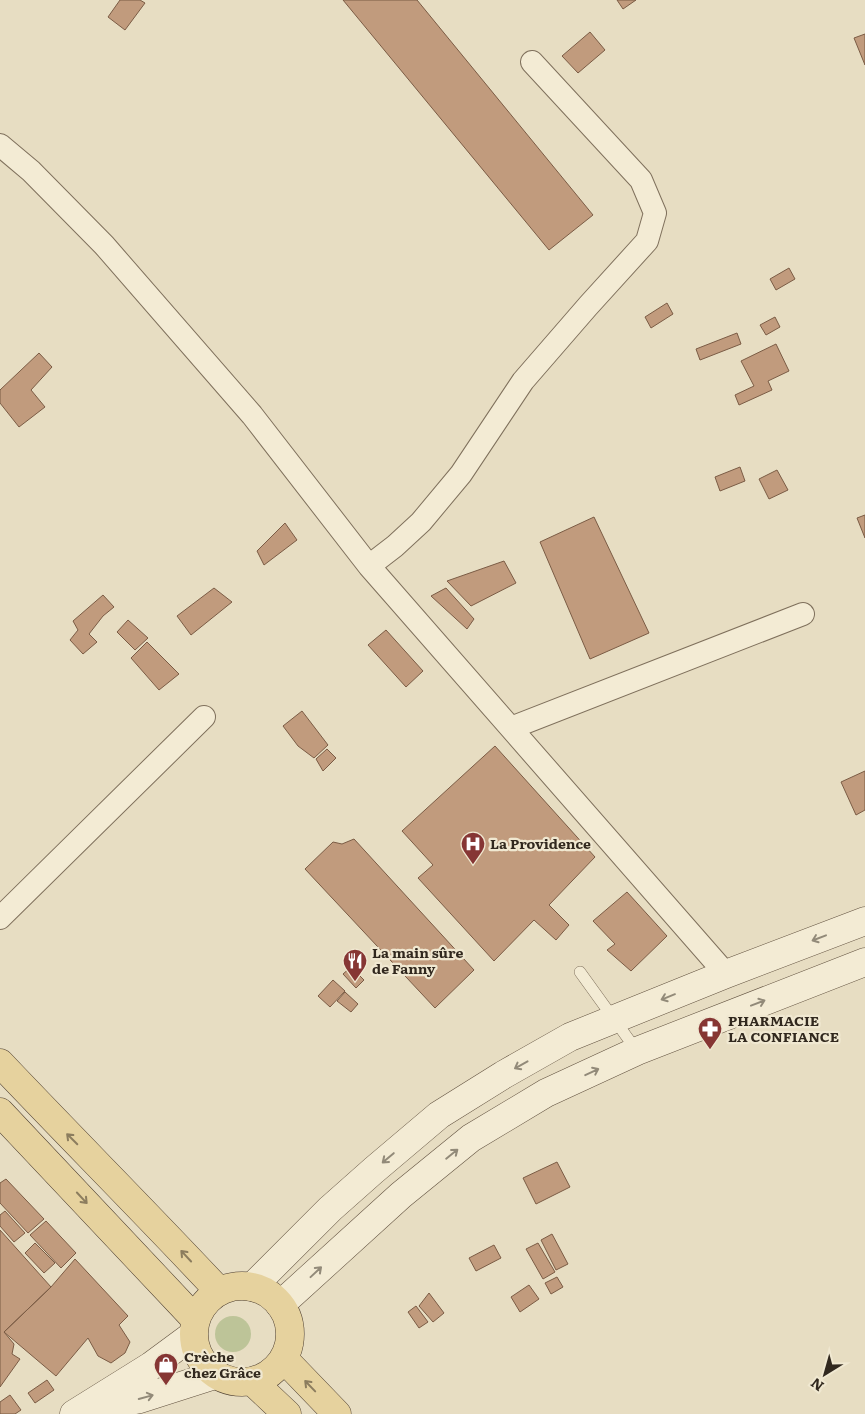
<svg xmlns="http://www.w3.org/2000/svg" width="865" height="1414" font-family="Literata,serif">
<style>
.green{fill:#bdc498}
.building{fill:#c19b7d;stroke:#7b5c45}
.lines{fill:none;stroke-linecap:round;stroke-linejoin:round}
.lane-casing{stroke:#7f705c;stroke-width:12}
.street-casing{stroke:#7f705c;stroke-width:24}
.secondary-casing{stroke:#61513f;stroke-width:29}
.primary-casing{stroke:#4d3e30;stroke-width:29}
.lane{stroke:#f3ebd4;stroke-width:11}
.street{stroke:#f3ebd4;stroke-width:22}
.secondary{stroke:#f3ebd4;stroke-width:28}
.primary{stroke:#e6d29e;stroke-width:28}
.oneway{stroke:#928a79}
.oneway2{stroke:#8c7d5e}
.labels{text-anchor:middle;stroke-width:4.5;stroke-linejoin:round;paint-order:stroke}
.poi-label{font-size:14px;font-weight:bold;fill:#31281e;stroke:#f0e8d1;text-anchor:start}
</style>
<rect width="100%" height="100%" fill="#e7ddc2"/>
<!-- green -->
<path class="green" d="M215 1334a18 18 0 1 1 36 0a18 18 0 1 1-36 0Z"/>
<!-- building -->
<path class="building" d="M120 0H140L145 3 125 30 108 17Z
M343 0H417L593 215 549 250Z
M617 0H636L623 9Z
M590 32 605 50 578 73 562 56Z
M865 34V65L854 38Z
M789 268 795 279 776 290 770 279Z
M667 303 673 314 651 328 645 317Z
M775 317 780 327 766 335 760 325Z
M737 333 741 344 700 360 696 349Z
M776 344 789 371 768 381 772 390 739 405 735 395 754 386 741 361Z
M39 353 52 367 31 390 45 407 19 427 0 403V390Z
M740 467 745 481 720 491 715 477Z
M777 470 788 490 769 499 759 479Z
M865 515V538L857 518Z
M594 517 649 633 590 659 540 542Z
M285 523 297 540 264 565 257 551Z
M504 561 516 583 471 606 447 581Z
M214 588 232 602 191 635 177 616Z
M446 588 474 619 467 629 431 596Z
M103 595 114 607 103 616 89 634 97 642 83 654 70 640 78 630 73 621Z
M128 620 148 638 135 650 117 632Z
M386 630 423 671 406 687 368 645Z
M147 642 179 674 159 690 131 658Z
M302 711 328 745 314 758 298 746 283 726Z
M495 746 595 857 549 905 569 925 556 940 534 920 494 961 418 878 433 865 402 831Z
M327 749 336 758 323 771 316 759Z
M865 771V810L856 815 841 782Z
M354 839 474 970 435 1008 305 869 333 842 342 844Z
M627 892 667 936 631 971 607 950 615 944 593 921Z
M351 967 364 980 356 988 343 974Z
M333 980 345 991 330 1007 318 996Z
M345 992 358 1004 351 1012 337 1001Z
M557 1162 570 1187 536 1204 523 1178Z
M6 1179 44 1219 28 1233 0 1203V1183Z
M5 1211 25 1233 14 1242 0 1226V1215Z
M46 1221 76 1253 61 1268 30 1235Z
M0 1230 51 1287 4 1332 14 1344 12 1354 20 1359 0 1387Z
M552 1234 568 1264 556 1270 541 1240Z
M35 1243 55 1263 44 1273 25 1253Z
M538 1243 555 1272 543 1279 526 1249Z
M494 1245 501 1258 476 1271 469 1258Z
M75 1259 128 1316 119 1325 130 1342 125 1353 111 1363 98 1356 88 1338 56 1376 4 1332 51 1287Z
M557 1277 563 1287 551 1294 545 1283Z
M529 1285 539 1299 520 1312 511 1297Z
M429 1293 444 1313 433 1322 419 1306Z
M416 1306 428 1322 419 1328 408 1312Z
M47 1380 54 1390 35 1403 28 1393Z
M10 1395 21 1410 15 1414H0V1402Z"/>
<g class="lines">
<defs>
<path id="lane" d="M580 972 637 1051"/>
<path id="street" d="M0 145 31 171 104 245 252 415 369 566 726 974
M369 566 395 546 421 522 461 474 523 381 588 306 647 241 655 213 641 180 532 62
M511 728 803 614
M0 918 204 717"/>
<path id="secondary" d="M252 1287 330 1209 374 1170 439 1115 503 1075 570 1037 726 974 865 921
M280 1305 401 1195 471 1138 546 1093 637 1051 865 962
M95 1408 140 1399 215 1375
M74 1414 151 1366 193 1335"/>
<path id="primary" d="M0 1063C72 1139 147 1214 219 1291
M0 1112 195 1319
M194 1334a48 48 0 1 1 96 0a48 48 0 1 1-96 0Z
M284 1359 337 1414
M253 1382 287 1414"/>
</defs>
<!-- lane casing -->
<use href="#lane" class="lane-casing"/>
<!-- street casing -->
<use href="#street" class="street-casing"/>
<!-- secondary casing -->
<use href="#secondary" class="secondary-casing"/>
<!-- primary casing -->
<use href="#primary" class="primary-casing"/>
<!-- lane -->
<use href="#lane" class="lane"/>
<!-- street -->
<use href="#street" class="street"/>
<!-- secondary -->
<use href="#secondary" class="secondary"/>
<!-- primary -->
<use href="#primary" class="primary"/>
</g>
<!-- one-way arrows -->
<defs><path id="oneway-shaft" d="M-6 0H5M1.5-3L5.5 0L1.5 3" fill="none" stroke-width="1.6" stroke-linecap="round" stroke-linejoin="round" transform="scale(1.25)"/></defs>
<g class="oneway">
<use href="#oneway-shaft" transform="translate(819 938) rotate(159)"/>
<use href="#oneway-shaft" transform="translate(668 997) rotate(158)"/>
<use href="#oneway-shaft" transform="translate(758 1003) rotate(-21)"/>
<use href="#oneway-shaft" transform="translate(521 1065) rotate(151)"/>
<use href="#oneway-shaft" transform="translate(592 1072) rotate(-25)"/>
<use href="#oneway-shaft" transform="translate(452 1154) rotate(-39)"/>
<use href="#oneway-shaft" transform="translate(388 1158) rotate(140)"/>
<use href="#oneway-shaft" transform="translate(316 1272) rotate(-43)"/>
<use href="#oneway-shaft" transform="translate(146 1397) rotate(-15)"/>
</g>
<g class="oneway2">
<use href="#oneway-shaft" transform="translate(72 1139) rotate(-135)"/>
<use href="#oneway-shaft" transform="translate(82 1198) rotate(47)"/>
<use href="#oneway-shaft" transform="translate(186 1256) rotate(-133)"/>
<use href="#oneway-shaft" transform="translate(310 1386) rotate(-134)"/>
</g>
<!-- icons -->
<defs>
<symbol id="hospital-pin" viewBox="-11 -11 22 30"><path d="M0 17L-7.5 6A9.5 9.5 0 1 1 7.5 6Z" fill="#863634" stroke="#f0e8d1"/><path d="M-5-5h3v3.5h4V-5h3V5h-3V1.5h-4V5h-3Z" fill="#fff"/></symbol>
<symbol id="restaurant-pin" viewBox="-11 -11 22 30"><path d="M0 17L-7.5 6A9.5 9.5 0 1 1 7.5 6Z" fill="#863634" stroke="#f0e8d1"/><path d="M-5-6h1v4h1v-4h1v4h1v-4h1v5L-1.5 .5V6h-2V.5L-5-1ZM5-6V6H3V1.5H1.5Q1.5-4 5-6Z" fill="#fff"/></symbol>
<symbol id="pharmacy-pin" viewBox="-11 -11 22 30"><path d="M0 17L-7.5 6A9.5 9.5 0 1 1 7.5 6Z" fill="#863634" stroke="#f0e8d1"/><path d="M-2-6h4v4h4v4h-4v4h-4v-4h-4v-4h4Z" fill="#fff"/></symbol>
<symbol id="shop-pin" viewBox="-11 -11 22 30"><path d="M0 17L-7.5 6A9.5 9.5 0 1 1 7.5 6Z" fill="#863634" stroke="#f0e8d1"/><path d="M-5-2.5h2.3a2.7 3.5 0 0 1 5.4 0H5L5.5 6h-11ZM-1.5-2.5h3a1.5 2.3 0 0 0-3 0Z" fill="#fff"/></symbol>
</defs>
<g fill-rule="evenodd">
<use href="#hospital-pin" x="459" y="830" width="28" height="38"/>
<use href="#restaurant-pin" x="341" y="947" width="28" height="38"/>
<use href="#pharmacy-pin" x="696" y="1015" width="28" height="38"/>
<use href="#shop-pin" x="152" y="1351" width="28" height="38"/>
</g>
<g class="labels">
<!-- poi labels -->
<g class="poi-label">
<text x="490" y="849">La Providence</text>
<text x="372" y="958">La main sûre<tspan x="372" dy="16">de Fanny</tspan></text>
<text x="728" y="1026">PHARMACIE<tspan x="728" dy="16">LA CONFIANCE</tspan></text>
<text x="184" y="1362">Crèche<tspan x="184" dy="16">chez Grâce</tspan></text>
</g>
</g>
<!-- north arrow -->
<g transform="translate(825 1374) rotate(217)" stroke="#f0e8d1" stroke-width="4" paint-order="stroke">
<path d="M0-4L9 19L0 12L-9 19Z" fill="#31281e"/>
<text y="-8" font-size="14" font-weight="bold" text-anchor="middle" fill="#31281e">N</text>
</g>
</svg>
